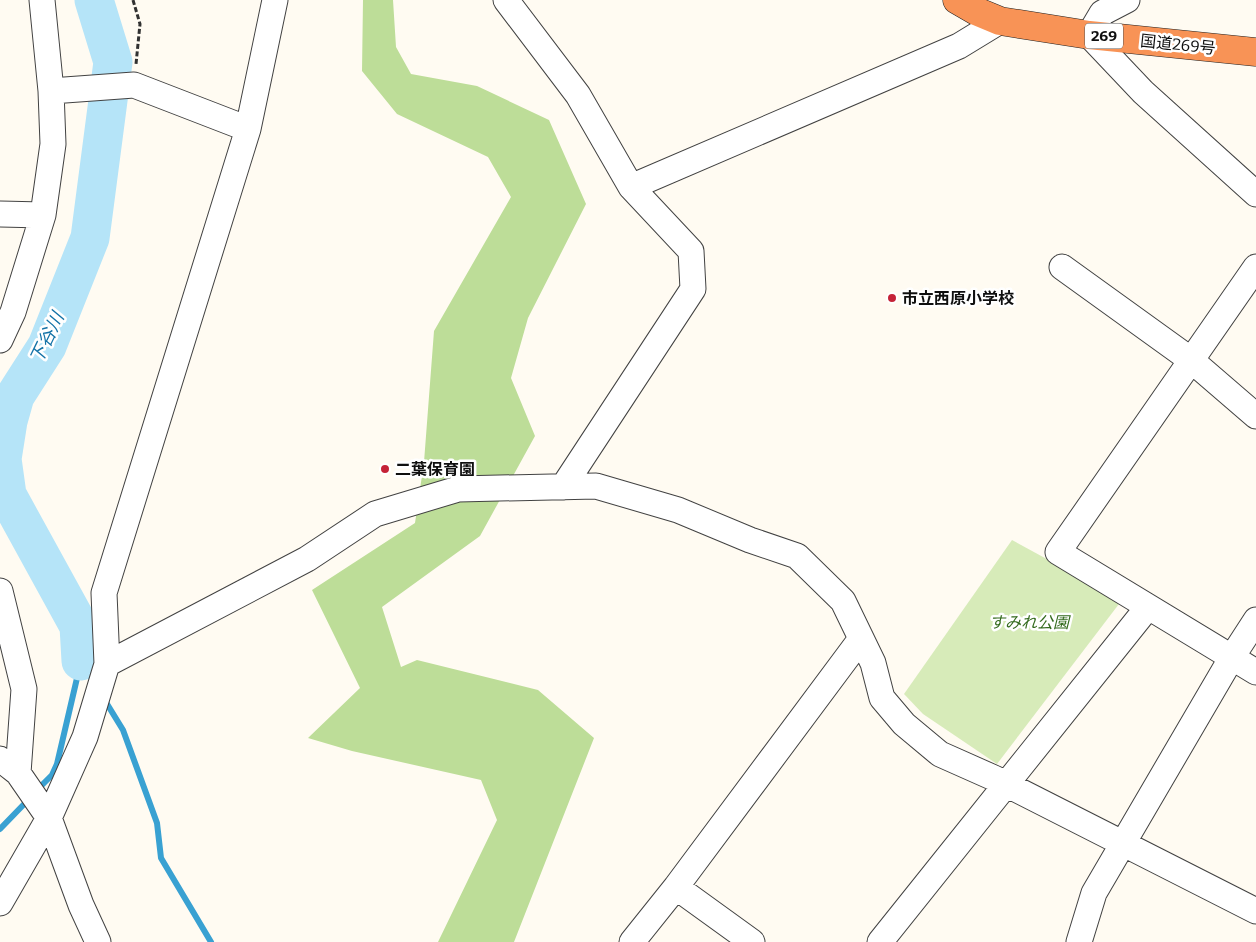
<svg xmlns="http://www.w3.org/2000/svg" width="1256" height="942" font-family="Bitter,'Noto Sans JP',serif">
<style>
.green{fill:#d7ebb9}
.forest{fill:#bddd98}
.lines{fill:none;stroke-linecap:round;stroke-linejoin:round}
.stream{stroke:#39a1d2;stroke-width:6}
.river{stroke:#b5e4f8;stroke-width:39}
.minor-casing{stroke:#424242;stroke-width:27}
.highway-casing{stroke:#202020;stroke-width:29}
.path{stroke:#313131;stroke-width:3;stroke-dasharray:5 2.5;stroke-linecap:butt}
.minor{stroke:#fff;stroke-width:25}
.highway{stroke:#f89356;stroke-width:28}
.poi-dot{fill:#c52237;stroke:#fff;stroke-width:2}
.labels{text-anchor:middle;stroke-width:5;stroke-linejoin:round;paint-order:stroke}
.shield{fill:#fff;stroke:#575757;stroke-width:1}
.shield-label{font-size:15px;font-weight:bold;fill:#0f0f0f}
.street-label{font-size:16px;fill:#0f0f0f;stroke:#fff}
.poi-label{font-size:16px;font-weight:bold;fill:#0f0f0f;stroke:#fff;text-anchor:start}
.park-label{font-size:16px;font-style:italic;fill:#336a1d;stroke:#fff}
.water-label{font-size:18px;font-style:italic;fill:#1372a7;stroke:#fff}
</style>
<rect width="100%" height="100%" fill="#fffbf2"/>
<!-- green -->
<path class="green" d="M1012 540 1122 600 997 764 923 714 904 694Z"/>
<!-- forest -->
<path class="forest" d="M363 0H393L396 47 411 74 477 86 549 120 586 204 528 318 511 378 535 436 480 536 382 607 401 667 417 660 538 690 594 738 514 942H438L497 820 481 780 352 751 308 738 360 688 312 590 415 523 424 462 434 331 511 197 488 157 397 114 362 71Z"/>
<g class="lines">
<!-- stream -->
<path class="stream" d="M81 661 94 682
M104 699 123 730 157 823 161 858 211 942
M37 790 52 775 57 764 81 661
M0 829 29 799"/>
<!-- river -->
<path class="river" d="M81 661 79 626 7 495 2 459 8 421 15 396 47 346 90 238 113 62 94 0"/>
<defs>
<path id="minor" d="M506 0 578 95 631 187 691 251 693 289 563 487
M1127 0 1102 13 1089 35 1143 92 1256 194
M51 91 134 85 248 129
M631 187 959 46 1000 21
M0 214 43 215
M1062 267 1191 360 1256 416
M1256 267 1058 552 1256 672
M0 340 13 312 43 215 53 144 51 91 42 0
M0 591 24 689 18 773
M107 664 307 559 375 514 458 489 596 486 678 510 750 540 797 556 843 601 873 663 882 698 904 724 940 754 994 778 1256 911
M0 759 18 773 49 818 81 905 98 942
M676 887 752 942
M0 903 49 818 85 737 107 664 104 593 248 129 275 0
M632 942 676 887 860 640
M880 942 1148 607
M1079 942 1094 893 1232 657 1256 620"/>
<path id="highway" d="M957 0 976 11 1000 21 1089 35 1256 52"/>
</defs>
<!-- minor casing -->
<use href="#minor" class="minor-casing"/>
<!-- highway casing -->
<use href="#highway" class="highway-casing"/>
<!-- path -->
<path class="path" d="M133 0 140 24 136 64"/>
<!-- minor -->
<use href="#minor" class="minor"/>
<!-- highway -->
<use href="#highway" class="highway"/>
</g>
<!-- markers -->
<g class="poi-dot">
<circle cx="892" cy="298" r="5"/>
<circle cx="385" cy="469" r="5"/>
</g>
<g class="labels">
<!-- shield labels -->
<rect class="shield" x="1085" y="23.5" width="38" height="25" rx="4"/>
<g class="shield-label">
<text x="1104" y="41">269</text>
</g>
<!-- street labels -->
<g class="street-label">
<text transform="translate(1178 44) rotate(6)" y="6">国道269号</text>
</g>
<!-- poi labels -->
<g class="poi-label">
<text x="902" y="304">市立西原小学校</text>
<text x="395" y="475">二葉保育園</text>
</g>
<!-- park labels -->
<g class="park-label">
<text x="1029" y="628">すみれ公園</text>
</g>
<!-- water labels -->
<g class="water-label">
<text transform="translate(47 338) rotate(-64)" y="6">下谷川</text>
</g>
</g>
</svg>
